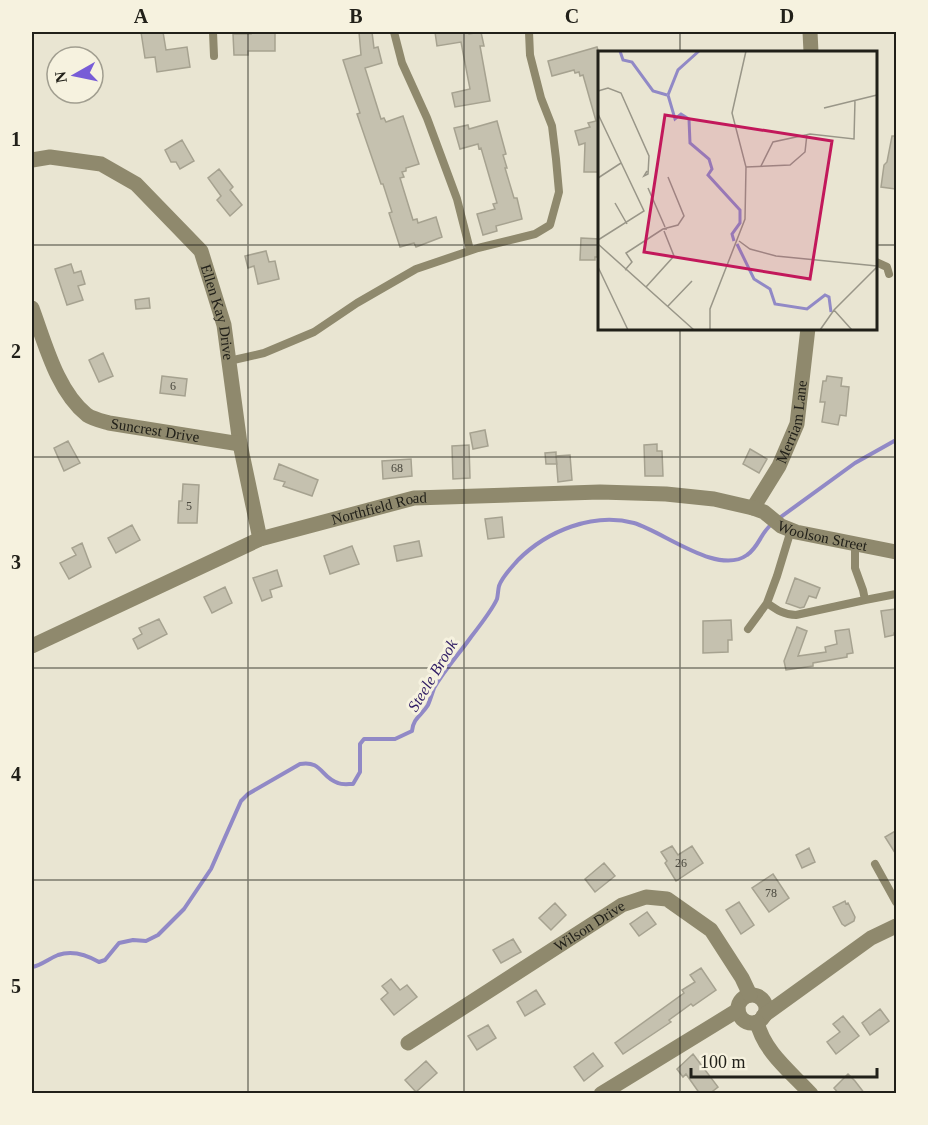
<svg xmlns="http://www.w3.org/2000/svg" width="928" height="1125" font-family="Georgia,serif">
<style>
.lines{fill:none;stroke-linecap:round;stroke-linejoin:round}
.stream{stroke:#9189c6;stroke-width:4}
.building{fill:#c5c1af;stroke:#a6a290;stroke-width:1.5}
.service{stroke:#8f896d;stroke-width:8}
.minor{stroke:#8f896d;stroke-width:15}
.tertiary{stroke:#8f896d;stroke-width:15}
.grid{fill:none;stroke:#212019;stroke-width:1.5;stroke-opacity:0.55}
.labels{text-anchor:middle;stroke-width:6;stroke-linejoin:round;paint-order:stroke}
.number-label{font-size:12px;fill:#4a483e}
.street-label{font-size:15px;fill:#212019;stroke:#f6f2df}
.water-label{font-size:16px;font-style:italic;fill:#2f1c64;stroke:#f6f2df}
.inset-river{fill:none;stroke:#9189c6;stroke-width:3}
.inset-road{fill:none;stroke:#999688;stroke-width:1.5}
.view{fill:#c2185b;fill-opacity:0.15;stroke:#c2185b;stroke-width:3}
.inset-edge{fill:none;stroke:#212019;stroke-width:3}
.neatline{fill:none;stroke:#212019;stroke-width:2}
.grid-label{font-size:20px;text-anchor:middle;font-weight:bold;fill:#212019}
</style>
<rect width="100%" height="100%" fill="#e9e5d2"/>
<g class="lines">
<!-- stream -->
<path class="stream" d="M778 519 855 463 896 440
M32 967C42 965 48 959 58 955 72 950 87 955 99 962L105 960 119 943 133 940 146 941 158 935 184 909 211 869 241 801 248 794 300 764C322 760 321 778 338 783 342 785 348 784 353 784L360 772V744L364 739H395L412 731C413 718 422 715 428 705 430 700 432 694 434 688 445 669 459 654 471 637 478 628 493 608 497 599 498 595 498 590 499 586 502 577 512 567 518 560 547 531 593 512 634 523 664 532 718 576 747 555 759 547 761 532 772 524"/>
</g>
<!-- building -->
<path class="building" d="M141 32H163L166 50 187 47 190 67 157 72 155 57 145 58Z
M251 32H275V51H248V55H234L233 34H251Z
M359 32H372L374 48 378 47 382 63 365 68 381 119 384 118 386 122 403 116 419 164 406 168V171L402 172 404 177 400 178 413 220 417 219 418 223 436 217 442 237 416 247 414 243 400 247 389 213 392 212 383 184H381L357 114 360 113 343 60 361 55Z
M435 32H468L469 34 481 32 484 46H480L490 101 455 107 452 93 470 89 461 42 437 46Z
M597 47 600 56V172H584L585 143 579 145 575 131 590 127 588 123 596 121 583 75 580 76 579 72 575 73 574 70 552 76 548 61Z
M497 121 506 154 503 155 507 168H505L514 198H517L522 219 496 226 497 231 483 235 477 214 495 209 493 204 497 203 481 148 479 149 478 144 460 149 454 128 468 125 469 129Z
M892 136H897L895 189 881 187 884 165 887 162Z
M182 140 194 161 180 169 176 162H171L165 150Z
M219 169 233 187 230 190 242 205 230 216 217 200 221 196 208 178Z
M581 238 600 239V257H595V260H580Z
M266 251 269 262 275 261 279 279 258 284 254 266 248 268 245 256Z
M71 264 74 273 81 271 85 284 78 286 83 300 67 305 55 269Z
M149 298 150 308 136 309 135 300Z
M103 353 113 376 99 382 89 360Z
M162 376 187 379 185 396 160 393Z
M827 376 842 378 841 386 849 387 846 416 840 415 838 425 822 422 825 402H820L823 381H826Z
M485 430 488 446 473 449 470 433Z
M68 441 80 463 64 471 54 448Z
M657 444V451H662L663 476H645L644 445Z
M469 445 470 478 453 479 452 446Z
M750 449 767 459 759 473 743 464Z
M556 452V456L570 455 572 480 558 482 556 456 557 464H546L545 453Z
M411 459 412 476 383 479 382 461Z
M279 464 318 480 312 496 283 486 285 482 274 479Z
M183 484 199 485 197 523H178L179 501H182Z
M502 517 504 537 488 539 485 519Z
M132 525 140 540 116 553 108 538Z
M419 541 422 556 397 561 394 546Z
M82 543 91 567 69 579 60 563 76 555 72 548Z
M352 546 359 564 330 574 324 556Z
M277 570 282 586 270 590 272 597 262 601 253 578Z
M795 578 820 588 816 598 809 596 804 607 800 608 786 603Z
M225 587 232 603 212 613 204 597Z
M895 609 897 633H894V635L885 637 881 611Z
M159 619 167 634 138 649 133 639 142 634 139 628Z
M731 620 732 640H728V652L703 653V621Z
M797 627 807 631 798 656 826 652 825 647 837 644 835 631 849 629 853 653 847 654V657L813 663V666L786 670 784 661Z
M897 830V856L885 837Z
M672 846 678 855 692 846 703 863 676 881 665 863 667 861 661 852Z
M809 848 815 862 802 868 796 855Z
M604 863 615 876 595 892 585 879Z
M773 874 789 898 769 912 752 888Z
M845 901 846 904 848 903 855 917 854 921 845 926 842 924 833 907Z
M739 902 754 925 741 934 726 910Z
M555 903 566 915 551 930 539 918Z
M647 912 656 924 639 936 630 924Z
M513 939 521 952 501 963 493 950Z
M701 968 716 990 693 1006 691 1004 669 1020 671 1022 623 1054 615 1043 684 993 682 990 695 982 690 975Z
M391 979 400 990 407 985 417 997 394 1015 381 999 388 993 382 986Z
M536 990 545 1004 525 1016 517 1002Z
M880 1009 889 1021 870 1035 862 1023Z
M843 1016 859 1036 836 1054 827 1042 840 1032 833 1024Z
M488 1025 496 1038 477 1050 468 1036Z
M593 1053 603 1066 584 1081 574 1067Z
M693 1054 718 1087 709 1094H700L686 1074 683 1077 677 1069Z
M426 1061 437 1073 416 1092 405 1080Z
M848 1074 855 1081 865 1094H839L834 1088Z"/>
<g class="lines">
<!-- service -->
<path class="service" d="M213 32 214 56
M394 32 402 63 427 118 457 199 470 250
M876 262 887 267 889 274
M229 361 264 353 314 332 357 303 416 269 478 248 535 234 550 225 559 192 556 159 552 126 541 98 530 55 529 32
M865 600 896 594
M767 603C777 610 784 615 796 615L865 600 863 590 855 568V544
M748 629 767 603 777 576 791 530
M875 864 896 902"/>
<!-- minor -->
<g class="minor">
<path d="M810 32 811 52"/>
<path id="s1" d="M32 160 50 157 101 164 136 184 201 251 224 325 240 444 260 539"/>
<path id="s2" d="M32 308C45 343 57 391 87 415 93 419 102 421 109 423L240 444"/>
<path id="s3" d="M753 508 779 466 797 424 808 328"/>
<circle cx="752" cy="1009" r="14"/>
<path d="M763 1016 871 938 896 926"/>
<path d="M757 1022C764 1052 791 1072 811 1094"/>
<path id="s4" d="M408 1043 622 905 646 897 667 899 711 930 742 978 750 995"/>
<path d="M601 1094 738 1010"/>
</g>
<!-- tertiary -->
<path class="tertiary" id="s5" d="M32 646 260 539 414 498 600 492 666 494 714 499 753 508 764 512 781 526 796 532 896 552"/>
</g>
<!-- grid -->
<path class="grid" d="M248 32V1094M464 32V1094M680 32V52M32 245H600M876 245H896M680 328V1094M32 457H896M32 668H896M32 880H896"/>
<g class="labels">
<!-- number labels -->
<g class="number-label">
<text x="173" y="390">6</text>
<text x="397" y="472">68</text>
<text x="189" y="510">5</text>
<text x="681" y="867">26</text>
<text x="771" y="897">78</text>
</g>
<!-- street labels -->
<g class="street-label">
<text dy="5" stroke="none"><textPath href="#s1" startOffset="267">Ellen Kay Drive</textPath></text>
<text dy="5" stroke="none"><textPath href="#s3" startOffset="96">Merriam Lane</textPath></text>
<text dy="5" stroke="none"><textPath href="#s2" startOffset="192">Suncrest Drive</textPath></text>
<text dy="5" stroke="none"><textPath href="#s5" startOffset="375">Northfield Road</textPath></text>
<text dy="5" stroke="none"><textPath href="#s5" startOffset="828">Woolson Street</textPath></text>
<text dy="5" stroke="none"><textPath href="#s4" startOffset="216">Wilson Drive</textPath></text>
</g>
<!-- water labels -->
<g class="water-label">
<text transform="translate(432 675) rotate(-59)" y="6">Steele Brook</text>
</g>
</g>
<!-- overview -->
<g transform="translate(598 51)">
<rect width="279" height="279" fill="#e9e5d2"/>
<path class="inset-river" d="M22 0 25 9 34 11 55 40 69 44M70 44 77 68 83 63 91 68 92 92 111 108 114 118 110 124 142 159V172L134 183 136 190M70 44 80 19 101 0M139 193 156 228 172 238 177 253 209 258 227 244 231 246 233 261"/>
<path class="inset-road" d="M0 40 10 37 23 42 51 105 50 123 46 125 49 120M226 57 279 44M0 63 46 160 0 189M163 115 175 91 212 83 256 88 257 49M148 116 192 114 207 101 209 83M0 127 23 112M50 137 67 176M17 152 29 173M69 178H65L80 174 86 165 70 126M141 190 152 198 178 205 279 215M0 193 96 279M0 216 30 279M27 219 34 211 28 202 65 178M48 236 76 205 66 180M70 255 94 230M236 259 254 279M112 279V258L147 168 148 116 134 62 148 0M222 279 236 259 279 216"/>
<path class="view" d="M67 64 234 90 212 228 46 201Z"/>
<rect width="279" height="279" class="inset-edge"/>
</g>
<!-- border -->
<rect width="928" height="1125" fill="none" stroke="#f6f2df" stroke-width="66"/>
<!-- north arrow -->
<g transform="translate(75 75) rotate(261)"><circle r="28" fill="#f6f2df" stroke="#a19e90" stroke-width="1.5"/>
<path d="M0-4.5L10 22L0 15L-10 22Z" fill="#775cd7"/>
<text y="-9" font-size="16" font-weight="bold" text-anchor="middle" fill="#212019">N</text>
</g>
<!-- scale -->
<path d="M691 1068v9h186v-9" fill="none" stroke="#212019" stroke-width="3"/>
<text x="700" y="1068" font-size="18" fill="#212019" stroke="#f6f2df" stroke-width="4.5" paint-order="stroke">100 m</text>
<rect x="33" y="33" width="862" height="1059" class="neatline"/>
<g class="grid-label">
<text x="141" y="23">A</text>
<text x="356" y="23">B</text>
<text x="572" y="23">C</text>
<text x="787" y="23">D</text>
<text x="16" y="146">1</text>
<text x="16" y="358">2</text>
<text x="16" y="569">3</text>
<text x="16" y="781">4</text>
<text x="16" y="993">5</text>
</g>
</svg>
